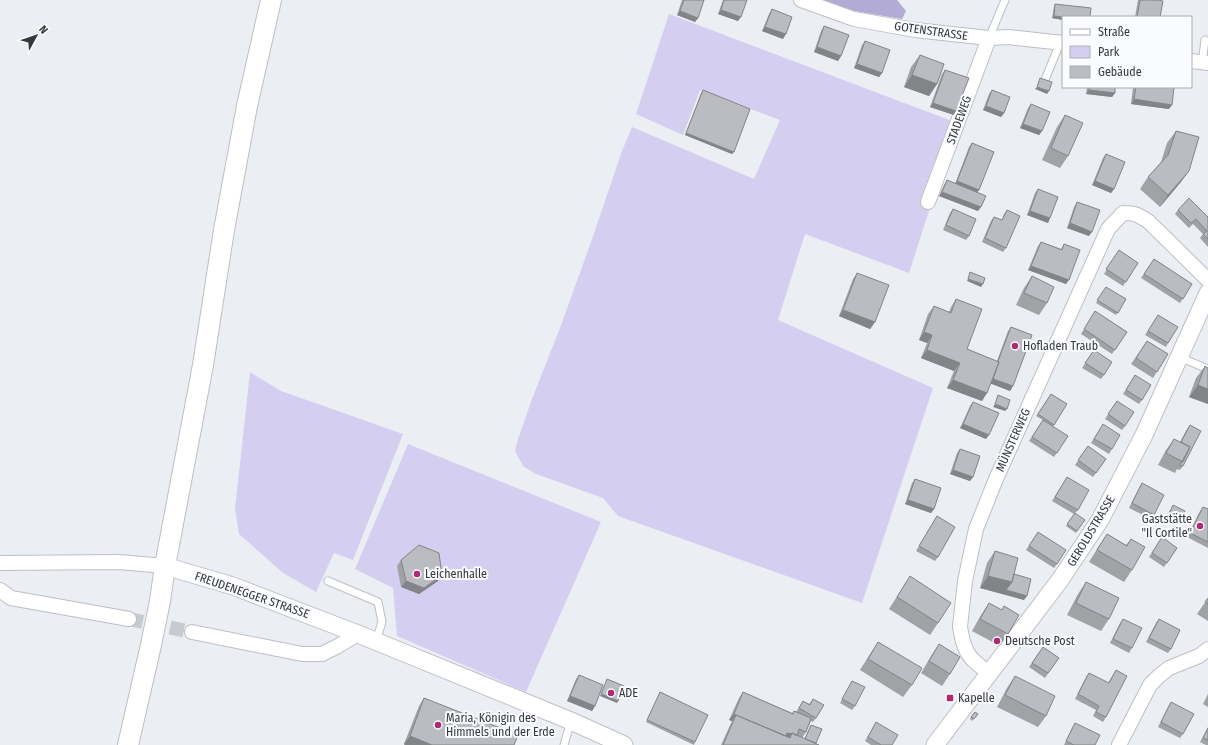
<svg xmlns="http://www.w3.org/2000/svg" width="1208" height="745" font-family="'Fira Sans Condensed',sans-serif">
<style>
.green{fill:#d4cff0}
.forest{fill:#b2abd5}
.lines{fill:none;stroke-linecap:round;stroke-linejoin:round}
.minor-tunnel{stroke:#c7cace;stroke-width:14;stroke-dasharray:14 7;stroke-linecap:butt}
.service-casing{stroke:#bcbfc3;stroke-width:9}
.minor-casing{stroke:#bcbfc3;stroke-width:16}
.tertiary-casing{stroke:#bcbfc3;stroke-width:19}
.secondary-casing{stroke:#bcbfc3;stroke-width:22}
.service{stroke:#fff;stroke-width:7}
.minor{stroke:#fff;stroke-width:14}
.tertiary{stroke:#fff;stroke-width:17}
.secondary{stroke:#fff;stroke-width:20}
.secondary-bridge-casing{stroke:#bcbfc3;stroke-width:22;stroke-linecap:butt}
.secondary-bridge{stroke:#fff;stroke-width:20}
.wall{fill:#a0a2a6}
.shaded-wall{fill:#828487}
.building{fill:#babcc1;stroke:#828487}
.poi-dot{fill:#ae2a73;stroke:#f9fbff;stroke-width:1.5}
.labels{text-anchor:middle;stroke-width:4;stroke-linejoin:round;paint-order:stroke}
.street-label{font-size:12px;fill:#37383a;stroke:#f9fbff}
.poi-label{font-size:12px;fill:#37383a;stroke:#f9fbff;text-anchor:start}
</style>
<rect width="100%" height="100%" fill="#ebeef3"/>
<!-- green -->
<path class="green" d="M669 14 952 121 930 208 909 273 805 234 778 320 933 388 862 603 618 516 603 498 536 474 523 466 515 451 518 439 532 399 560 328 590 245 622 151 632 127 754 179 780 120 700 90 683 135 636 114Z
M250 372 281 391 403 434 353 560 334 553 316 592 283 573 239 534 235 509Z
M408 444 601 522 526 692 397 636 393 588 355 569Z"/>
<!-- forest -->
<path class="forest" d="M821 0H897L906 11 902 19 854 11Z"/>
<g class="lines">
<!-- minor-tunnel -->
<path class="minor-tunnel" d="M129 619 192 632"/>
<defs>
<path id="service" d="M989 38 1005 0
M1202 63 1205 40
M1044 82 1060 43
M1179 357 1208 369
M328 581 378 602 382 622 376 641
M564 745 571 721"/>
<path id="minor" d="M801 0 854 19 915 30 989 38 1008 37 1063 43
M1191 61 1208 63
M928 202 989 38
M0 563 119 562 165 566
M0 590 11 598 129 619
M192 632 302 654H322L338 646 358 634
M989 674 972 659 967 652 963 642 960 627 965 581 976 529 996 479 1108 229 1123 213C1135 213 1139 215 1149 222L1208 280
M1119 745 1150 685 1159 676 1169 668 1199 656 1208 649"/>
<path id="tertiary" d="M165 566 233 586 358 634 571 721 624 745
M935 745 1060 580 1100 520 1144 435 1208 293"/>
<path id="secondary" d="M160 601 165 566 203 365 224 230 247 106 271 0
M128 745 151 645"/>
</defs>
<!-- service casing -->
<use href="#service" class="service-casing"/>
<!-- minor casing -->
<use href="#minor" class="minor-casing"/>
<!-- tertiary casing -->
<use href="#tertiary" class="tertiary-casing"/>
<!-- secondary casing -->
<use href="#secondary" class="secondary-casing"/>
<!-- service -->
<use href="#service" class="service"/>
<!-- minor -->
<use href="#minor" class="minor"/>
<!-- tertiary -->
<use href="#tertiary" class="tertiary"/>
<!-- secondary -->
<use href="#secondary" class="secondary"/>
<defs>
<path id="secondary-bridge" d="M151 645 160 601"/>
</defs>
<!-- secondary-bridge casing -->
<use href="#secondary-bridge" class="secondary-bridge-casing"/>
<!-- secondary-bridge -->
<use href="#secondary-bridge" class="secondary-bridge"/>
</g>
<!-- wall -->
<path class="wall" d="M682 0H704L698 18 695 22 677 15Z
M723 0H747L738 21 718 14Z
M1138 0H1158L1160 17H1135Z
M1055 4 1063 17V20L1052 18 1054 6Z
M772 9 783 39 762 31 769 14Z
M824 26 841 56 838 61 814 52 821 31Z
M865 41 882 73 879 77 854 68 862 45Z
M920 55 937 84 929 96 904 87 911 67Z
M945 70 956 111 954 115 930 107 942 74Z
M1087 87H1115V93L1112 97 1086 94Z
M1133 87H1174L1169 109 1131 104Z
M703 90 734 152 732 154 685 135 701 93Z
M992 90 1004 113 1001 117 983 110 989 94Z
M1031 104 1042 131 1039 135 1020 128 1028 108Z
M1065 115 1068 156 1060 168 1042 160 1057 127Z
M1176 131 1189 171 1180 183 1160 207 1140 189 1148 177 1161 162 1167 143Z
M972 143 979 190 977 192 978 211 939 196 944 185 947 180 955 184 969 147Z
M1106 154 1114 189 1111 193 1092 185 1103 158Z
M1038 189 1050 218 1048 223 1027 215 1035 193Z
M1077 202 1089 236 1067 228 1074 207Z
M953 209 969 236 966 240 943 230 950 213Z
M1007 210 1006 248 1003 252 982 242 991 221 994 217 1002 220 1004 214Z
M1178 210 1208 217V247L1200 238 1203 234 1193 224 1189 228 1175 214Z
M1041 242 1061 249 1064 244 1066 284 1028 270 1038 246Z
M1119 250 1138 263 1123 286 1104 274Z
M1154 259 1192 284 1180 303 1141 278Z
M857 273 875 322 870 329 839 316 853 279Z
M1032 276 1047 303 1039 315 1016 305 1024 288Z
M1106 287 1126 299 1116 315 1096 303Z
M956 299 967 349 997 361 1008 331 1011 327 1013 386 1010 391 991 383 982 401 947 388 954 371 921 358 927 343 919 340 928 314 934 306 949 312 951 307Z
M1095 311 1127 332 1112 354 1081 334Z
M1158 315 1168 343 1166 347 1145 335Z
M1147 341 1168 354 1153 378 1131 364Z
M1094 350 1104 375 1101 379 1082 368Z
M1205 366 1208 404 1189 397 1196 378Z
M1135 375 1142 400 1139 404 1123 394Z
M1051 394 1067 404 1053 427 1068 436 1054 457 1029 441 1043 420 1036 416Z
M1117 401 1125 426 1122 430 1105 419Z
M973 402 986 439 960 428 970 406Z
M1103 424 1112 449 1109 454 1091 443Z
M1190 425 1183 466 1180 470 1177 469 1175 473 1158 465 1166 450 1174 439 1180 442 1187 429Z
M1088 446 1106 459 1093 477 1075 465Z
M960 449 973 477 970 481 950 474 957 453Z
M1067 477 1078 510 1075 513 1077 531 1076 533 1066 526 1074 514 1052 501Z
M915 479 934 509 931 513 905 504 912 483Z
M1142 483 1154 515 1151 519 1129 508 1139 488Z
M1173 505 1181 520 1179 522 1167 516Z
M1203 507 1208 509V548L1187 537 1200 511Z
M937 516 938 557 935 561 916 551Z
M1107 534 1126 545 1131 539 1132 570 1124 582 1089 562 1099 546Z
M1035 536 1057 564 1054 568 1026 550Z
M1162 537 1177 548 1164 567 1149 557Z
M995 551 1014 574 1024 600 980 588 987 563Z
M401 560 438 581 419 594 401 587 397 566Z
M910 576 938 623 930 635 889 609Z
M1086 582 1109 619 1101 631 1067 615 1078 594Z
M1208 598V621L1197 614Z
M989 603 1008 634 1000 646 972 631 981 615Z
M1123 619 1132 648 1129 653 1110 643 1120 623Z
M1159 619 1171 649 1168 653 1146 642 1156 623Z
M878 642 912 685 903 697 860 670 870 654Z
M939 644 950 674 942 686 921 673 931 656Z
M1043 647 1059 658 1045 678 1029 667Z
M1116 670 1106 717 1103 722 1093 716 1096 710 1075 699 1086 677 1089 673 1108 683Z
M579 675 595 706 592 711 567 701 576 679Z
M1015 676 1046 716 1038 727 997 707 1007 688Z
M852 681 855 706 852 710 840 703Z
M660 692 695 742 694 745 646 722Z
M743 692 792 713 794 711 796 712 803 701 809 704 813 699 816 718 813 722 811 721 806 732 802 738 804 739 811 725 815 744 819 745H721L732 721 729 720 739 698Z
M1208 694V707L1203 704Z
M424 698 514 745H405L404 744 419 706Z
M1171 702 1183 734 1180 738 1158 727 1168 707Z
M975 712 978 714 972 721 970 719Z
M876 722 892 745H871L865 741Z
M1075 723 1095 745H1064L1072 728Z
M1208 727V745H1206L1200 742Z"/>
<!-- shaded-wall -->
<path class="shaded-wall" d="M721 10 741 17 738 21 718 14Z
M680 11 698 18 695 22 677 15Z
M1054 16 1063 17V20L1052 18Z
M765 27 786 34 783 39 762 31Z
M817 47 841 56 838 61 814 52Z
M857 64 882 73 879 77 854 68Z
M912 75 937 84 929 96 904 87Z
M1037 87 1049 91 1047 94 1035 89Z
M1089 90 1115 93 1112 97 1086 94Z
M1134 99 1172 105 1169 109 1131 104Z
M933 103 956 111 954 115 930 107Z
M986 106 1004 113 1001 117 983 110Z
M1023 124 1042 131 1039 135 1020 128Z
M686 133 734 152 732 154 685 135Z
M1189 171 1180 183 1160 207 1168 195Z
M957 181 979 190 976 194 954 185Z
M1095 181 1114 189 1111 193 1092 185Z
M942 192 981 207 978 211 939 196Z
M1030 211 1050 218 1048 223 1027 215Z
M1070 223 1092 232 1089 236 1067 228Z
M1031 266 1069 280 1066 284 1028 270Z
M968 279 983 284 981 287 967 281Z
M843 310 875 322 870 329 839 316Z
M924 332 932 335 927 343 919 340Z
M927 350 960 363 954 371 921 358Z
M992 378 1013 386 1010 391 989 383Z
M953 380 987 393 982 401 947 388Z
M1198 385 1208 389V404L1189 397Z
M995 404 1007 409 1005 411 993 407Z
M963 424 989 435 986 439 960 428Z
M953 470 973 477 970 481 950 474Z
M908 500 934 509 931 513 905 504Z
M442 575 438 581 419 594 401 587 406 581Z
M988 576 1012 582 1027 596 1024 600 980 588Z
M601 694 618 701 617 703 600 696Z
M570 696 595 706 592 711 567 701Z
M734 714 736 715 732 721 729 720Z
M736 715 787 733 791 734 787 741Z
M410 736 432 745H405L404 744Z"/>
<!-- building -->
<path class="building" d="M684 0H704L698 18 680 11Z
M724 0H747L741 17 721 10Z
M1140 0H1158L1163 1 1160 17H1137Z
M1055 4 1091 8 1090 17H1063L1054 16Z
M772 9 792 17 786 34 765 27Z
M824 26 849 35 841 56 817 47Z
M865 41 890 50 882 73 857 64Z
M920 55 944 64 937 84 912 75Z
M945 70 969 78 956 111 933 103Z
M1040 78 1052 82 1049 91 1037 87Z
M1090 87H1115V93L1089 90Z
M1136 87H1174L1172 105 1134 99Z
M703 90 750 109 734 152 686 133Z
M992 90 1010 97 1004 113 986 106Z
M1031 104 1050 112 1042 131 1023 124Z
M1065 115 1083 123 1068 156 1051 148Z
M1176 131 1199 137 1189 171 1168 195 1148 177 1168 155Z
M972 143 994 152 979 190 957 181Z
M1106 154 1125 162 1114 189 1095 181Z
M947 180 986 196 981 207 942 192Z
M1038 189 1058 197 1050 218 1030 211Z
M1189 198 1208 217V239L1203 234 1207 231 1196 219 1191 223 1178 210Z
M1077 202 1100 210 1092 232 1070 223Z
M953 209 976 219 969 236 946 225Z
M1007 210 1020 216 1006 248 985 238 994 217 1002 220Z
M1041 242 1062 250 1064 244 1080 250 1069 280 1031 266Z
M1119 250 1138 263 1126 282 1106 269Z
M1154 259 1192 284 1183 299 1144 274Z
M970 272 985 278 983 284 968 279Z
M857 273 889 285 875 322 843 310Z
M1032 276 1054 287 1047 303 1024 293Z
M1106 287 1126 299 1118 313 1097 300Z
M956 299 982 309 967 349 999 362 987 393 953 380 960 363 927 350 932 335 924 332 934 306 951 313Z
M1095 311 1127 332 1115 350 1084 329Z
M1158 315 1178 327 1168 343 1148 331Z
M1011 327 1032 335 1013 386 993 379 999 362 998 361Z
M1147 341 1168 354 1157 372 1136 358Z
M1094 350 1112 362 1104 375 1085 363Z
M1205 366 1208 368V389L1198 385Z
M1135 375 1151 385 1142 400 1126 390Z
M1051 394 1067 404 1054 425 1038 414Z
M998 395 1010 400 1007 409 995 404Z
M1117 401 1134 412 1125 426 1108 414Z
M973 402 999 413 989 435 963 424Z
M1043 420 1068 436 1057 453 1032 437Z
M1103 424 1120 435 1112 449 1094 439Z
M1190 425 1201 431 1183 466 1180 465 1190 447 1181 442Z
M1174 439 1190 447 1183 462 1166 453Z
M1088 446 1106 459 1096 473 1078 460Z
M960 449 980 456 973 477 953 470Z
M1067 477 1089 490 1078 510 1055 497Z
M915 479 941 488 934 509 908 500Z
M1142 483 1164 495 1154 515 1132 503Z
M1173 505 1185 511 1181 520 1169 514Z
M1203 507 1208 509V542L1190 533Z
M1075 513 1085 520 1077 531 1067 524Z
M937 516 955 527 938 557 919 546Z
M1038 532 1066 550 1057 564 1029 546Z
M1107 534 1127 546 1131 539 1145 547 1132 570 1097 550Z
M1162 537 1177 548 1167 563 1152 553Z
M419 545 439 553 442 575 424 588 406 581 401 560Z
M995 551 1018 558 1012 582 988 576Z
M1014 574 1031 579 1027 596 1006 590 1012 582Z
M910 576 951 603 938 623 897 597Z
M1086 582 1119 598 1109 619 1076 603Z
M1208 598V604L1205 602Z
M989 603 1002 610 1004 606 1019 615 1008 634 980 619Z
M1123 619 1142 628 1132 648 1113 639Z
M1159 619 1180 630 1171 649 1149 638Z
M878 642 922 668 912 685 868 659Z
M939 644 960 657 950 674 929 661Z
M1043 647 1059 658 1048 673 1032 663Z
M1116 670 1127 676 1106 717 1096 712 1099 706 1078 694 1089 673 1109 683Z
M579 675 603 685 595 706 570 696Z
M1015 676 1055 696 1046 716 1005 695Z
M607 679 624 686 618 701 601 694Z
M852 681 865 687 855 706 842 699Z
M660 692 708 715 695 742 647 720Z
M743 692 793 714 794 711 811 718 806 732 799 729 797 736 792 733V734L787 733 786 736 736 715 734 714Z
M424 698 518 735 514 745H432L410 736Z
M813 699 824 705 816 718 799 708 803 701 810 705Z
M1171 702 1194 714 1183 734 1161 722Z
M975 712 978 714 974 719 971 717Z
M736 715 790 738 792 733 819 745H723Z
M876 722 898 735 892 745H881L868 737Z
M1075 723 1100 735 1095 745H1074L1066 741Z
M811 725 822 729 816 743 805 739Z
M1208 728V740L1203 738Z"/>
<!-- markers -->
<g class="poi-dot">
<circle cx="1015" cy="346" r="4"/>
<circle cx="1200" cy="526" r="4"/>
<circle cx="417" cy="574" r="4"/>
<circle cx="997" cy="641" r="4"/>
<circle cx="611" cy="693" r="4"/>
<rect x="946" y="694" width="8" height="8" rx="2"/>
<circle cx="438" cy="725" r="4"/>
</g>
<g class="labels">
<!-- street labels -->
<g class="street-label">
<text transform="translate(931 31) rotate(8)" y="4">GOTENSTRASSE</text>
<text transform="translate(959 120) rotate(-70)" y="4">STADEWEG</text>
<text transform="translate(1013 440) rotate(-66)" y="4">MÜNSTERWEG</text>
<text transform="translate(1091 531) rotate(-59)" y="4">GEROLDSTRASSE</text>
<text transform="translate(252 595) rotate(19)" y="4">FREUDENEGGER STRASSE</text>
</g>
<!-- poi labels -->
<g class="poi-label">
<text x="1023" y="350">Hofladen Traub</text>
<text x="1192" y="523" text-anchor="end">Gaststätte<tspan x="1192" dy="14">"Il Cortile"</tspan></text>
<text x="425" y="578">Leichenhalle</text>
<text x="1005" y="645">Deutsche Post</text>
<text x="619" y="697">ADE</text>
<text x="958" y="702">Kapelle</text>
<text x="446" y="722">Maria, Königin des<tspan x="446" dy="14">Himmels und der Erde</tspan></text>
</g>
</g>
<!-- legend -->
<rect x="1062" y="16" width="130" height="72" fill="#f9fbff" stroke="#abadb0"/>
<rect x="1070" y="29" width="20" height="6" fill="#ffffff" stroke="#abadb0"/>
<text x="1098" y="36" font-size="12" fill="#37383a">Straße</text>
<rect x="1070" y="46" width="20" height="12" fill="#d4cff0" stroke="#abadb0"/>
<text x="1098" y="56" font-size="12" fill="#37383a">Park</text>
<rect x="1070" y="66" width="20" height="12" fill="#babcc1" stroke="#abadb0"/>
<text x="1098" y="76" font-size="12" fill="#37383a">Gebäude</text>
<!-- north arrow -->
<g transform="translate(36 36) rotate(50)" stroke="#f9fbff" stroke-width="3" paint-order="stroke">
<path d="M0-3L7 15L0 10L-7 15Z" fill="#37383a"/>
<text y="-6" font-size="11" font-weight="bold" text-anchor="middle" fill="#37383a">N</text>
</g>
</svg>
